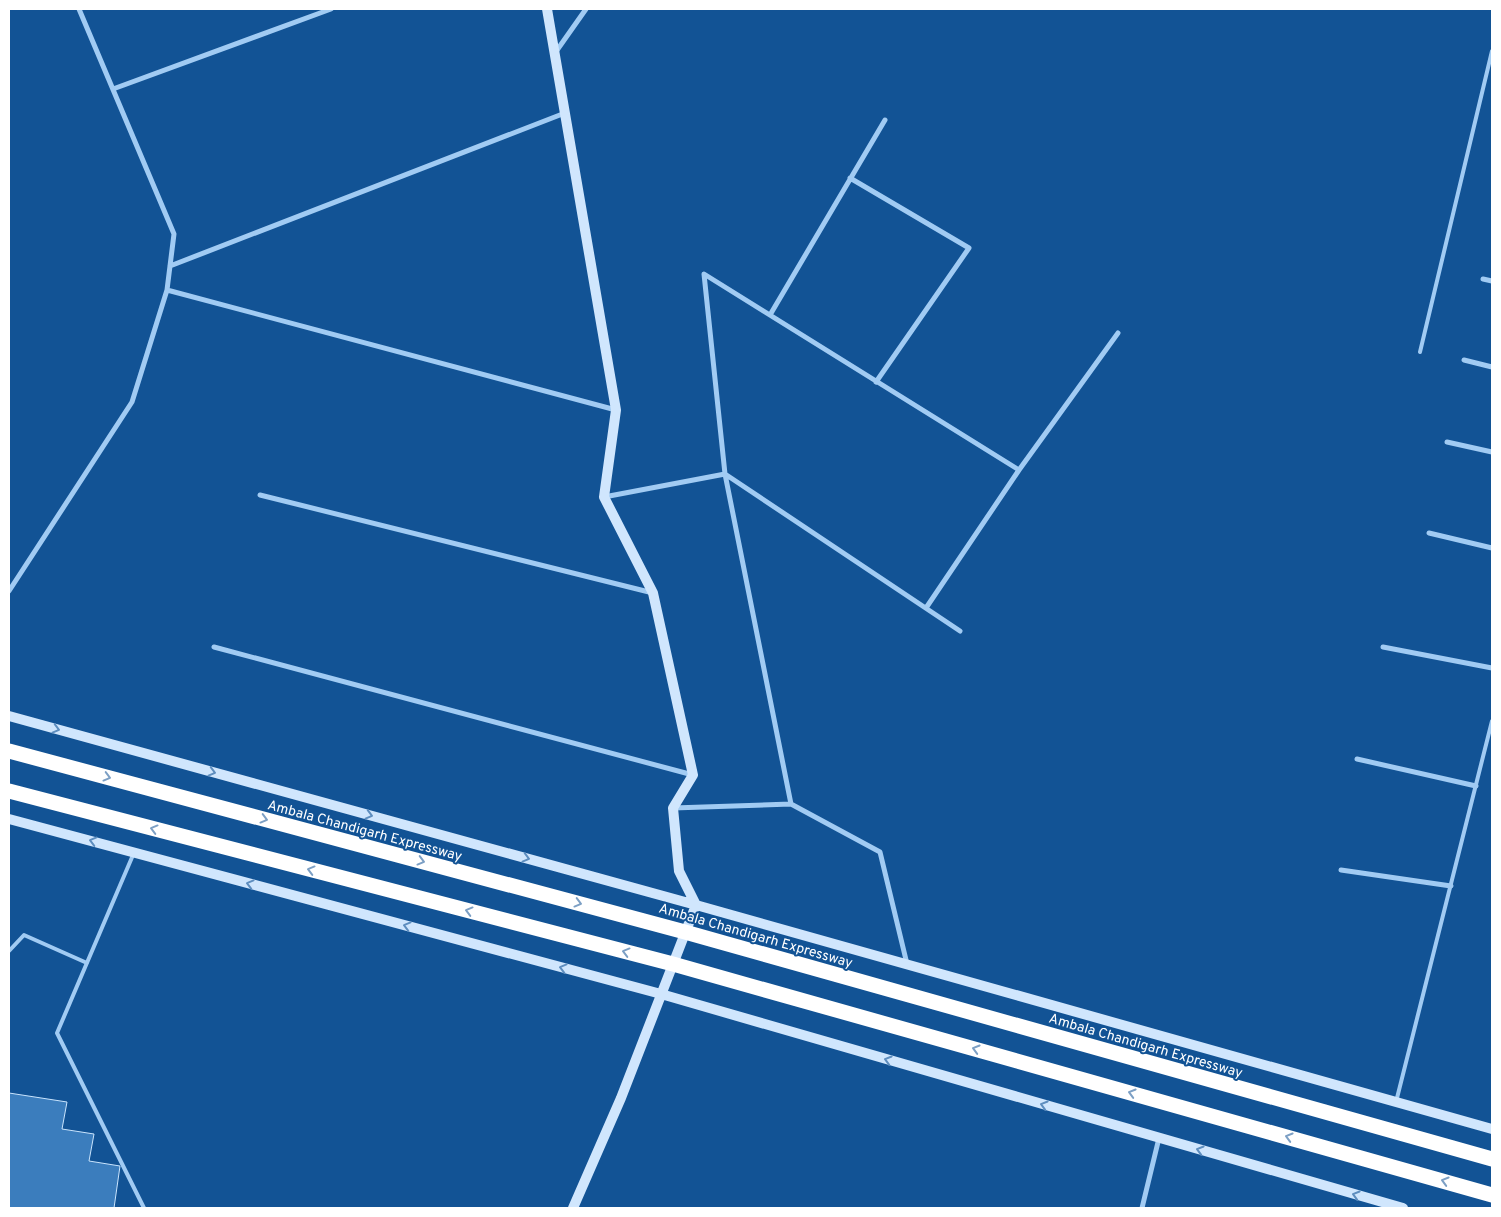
<svg xmlns="http://www.w3.org/2000/svg" width="1501" height="1217" font-family="Overpass,sans-serif">
<style>
.building{fill:#3b7dbd;stroke:#c9e4fd}
.lines{fill:none;stroke-linecap:round;stroke-linejoin:round}
.lane{stroke:#a1cbf3;stroke-width:4}
.street{stroke:#a1cbf3;stroke-width:5}
.secondary{stroke:#d0e6fd;stroke-width:10}
.highway{stroke:#fff;stroke-width:15}
.oneway{stroke:#5e8ebf}
.oneway2{stroke:#7da0c5}
.labels{text-anchor:middle;stroke-width:4;stroke-linejoin:round;paint-order:stroke}
.street-label{font-size:14px;fill:#fff;stroke:#125395}
</style>
<rect width="100%" height="100%" fill="#125395"/>
<!-- building -->
<path class="building" d="M9 1093 67 1102 62 1129 94 1134 89 1161 120 1166 114 1208H9Z"/>
<g class="lines">
<!-- lane -->
<path class="lane" d="M1420 352 1492 51
M133 855 57 1033 144 1208
M9 951 24 935 87 963
M1396 1102 1492 721"/>
<!-- street -->
<path class="street" d="M555 53 586 9
M113 89 331 9
M850 178 969 248 876 382
M170 266 565 113
M1483 279 1492 281
M167 290 616 410
M770 315 885 120
M1464 360 1492 367
M1447 442 1492 452
M260 495 653 593
M604 497 725 474 960 631
M1429 533 1492 548
M9 591 132 402 167 290 174 234 79 9
M926 608 1019 470 1118 333
M214 647 693 775
M1383 647 1492 668
M1357 759 1476 786
M791 804 725 474 704 274 1019 470
M673 808 791 804 880 852 907 964
M1341 870 1451 886
M1142 1208 1159 1138"/>
<!-- secondary -->
<path class="secondary" d="M547 9 616 410 604 497 653 593 693 775 673 808 679 871 696 905 621 1098 573 1208
M9 716 696 905 1492 1129
M9 819 661 994 1403 1208"/>
<!-- highway -->
<path class="highway" d="M9 751 685 932 1492 1159
M9 791 673 964 1492 1195"/>
</g>
<!-- one-way arrows -->
<defs><path id="oneway-chevron" d="M-2-3.5L2.5 0L-2 3.5" fill="none" stroke-width="1.6" stroke-linecap="round" stroke-linejoin="round" transform="scale(1.25)"/></defs>
<g class="oneway">
<use href="#oneway-chevron" transform="translate(56 729) rotate(15)"/>
<use href="#oneway-chevron" transform="translate(212 772) rotate(15)"/>
<use href="#oneway-chevron" transform="translate(369 815) rotate(15)"/>
<use href="#oneway-chevron" transform="translate(93 841) rotate(-165)"/>
<use href="#oneway-chevron" transform="translate(526 858) rotate(15)"/>
<use href="#oneway-chevron" transform="translate(250 884) rotate(-165)"/>
<use href="#oneway-chevron" transform="translate(407 926) rotate(-165)"/>
<use href="#oneway-chevron" transform="translate(563 968) rotate(-165)"/>
<use href="#oneway-chevron" transform="translate(888 1060) rotate(-164)"/>
<use href="#oneway-chevron" transform="translate(1044 1105) rotate(-164)"/>
<use href="#oneway-chevron" transform="translate(1200 1150) rotate(-164)"/>
<use href="#oneway-chevron" transform="translate(1356 1195) rotate(-164)"/>
</g>
<g class="oneway2">
<use href="#oneway-chevron" transform="translate(107 777) rotate(15)"/>
<use href="#oneway-chevron" transform="translate(264 819) rotate(15)"/>
<use href="#oneway-chevron" transform="translate(154 829) rotate(-165)"/>
<use href="#oneway-chevron" transform="translate(421 861) rotate(15)"/>
<use href="#oneway-chevron" transform="translate(311 870) rotate(-165)"/>
<use href="#oneway-chevron" transform="translate(578 903) rotate(15)"/>
<use href="#oneway-chevron" transform="translate(469 911) rotate(-165)"/>
<use href="#oneway-chevron" transform="translate(626 952) rotate(-165)"/>
<use href="#oneway-chevron" transform="translate(976 1049) rotate(-164)"/>
<use href="#oneway-chevron" transform="translate(1132 1093) rotate(-164)"/>
<use href="#oneway-chevron" transform="translate(1289 1137) rotate(-164)"/>
<use href="#oneway-chevron" transform="translate(1445 1181) rotate(-164)"/>
</g>
<g class="labels">
<!-- street labels -->
<g class="street-label">
<text transform="translate(365 830) rotate(15)" y="5">Ambala Chandigarh Expressway</text>
<text transform="translate(756 935) rotate(16)" y="5">Ambala Chandigarh Expressway</text>
<text transform="translate(1146 1045) rotate(16)" y="5">Ambala Chandigarh Expressway</text>
</g>
</g>
<!-- border -->
<rect width="1501" height="1217" fill="none" stroke="#ffffff" stroke-width="20"/>
</svg>
